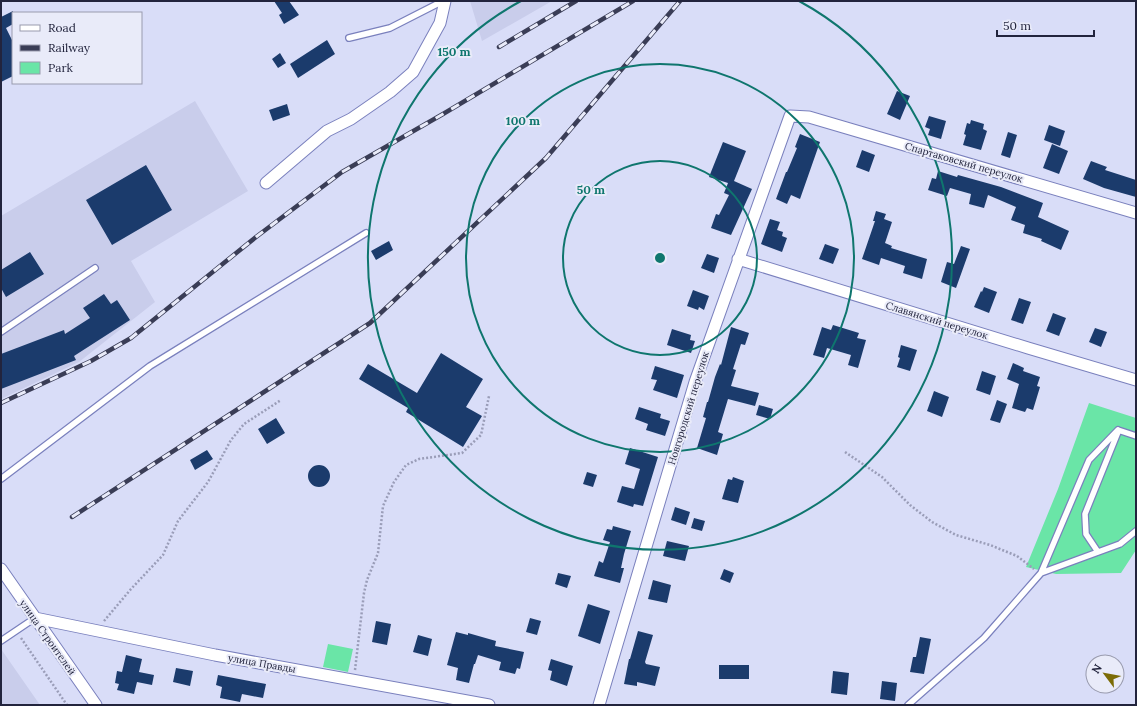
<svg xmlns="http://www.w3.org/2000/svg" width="1137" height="706" font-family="Lora,serif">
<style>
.built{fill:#c9cdeb}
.green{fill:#6ae5a7}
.building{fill:#1b3b6c}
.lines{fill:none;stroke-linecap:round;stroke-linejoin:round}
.service-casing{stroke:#7a80bd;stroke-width:8}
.minor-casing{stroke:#7a80bd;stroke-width:13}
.path{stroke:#9a9db8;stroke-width:2.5;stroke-dasharray:2 2;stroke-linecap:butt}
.service{stroke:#fff;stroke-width:5.5}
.minor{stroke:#fff;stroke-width:11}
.rail-casing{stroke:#3a3d56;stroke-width:4.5}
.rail{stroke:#e9ebf9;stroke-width:3;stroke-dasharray:9;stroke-linecap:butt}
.ring{fill:none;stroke:#0f766e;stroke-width:2}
.labels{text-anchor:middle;stroke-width:4;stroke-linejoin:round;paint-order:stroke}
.street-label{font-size:10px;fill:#22243d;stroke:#e9ebf9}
.centre{fill:#0f766e;stroke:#e9ebf9;stroke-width:2}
.ring-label{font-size:12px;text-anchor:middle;font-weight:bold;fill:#0f766e;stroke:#e9ebf9;stroke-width:4;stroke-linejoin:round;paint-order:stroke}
</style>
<rect width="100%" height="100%" fill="#d9ddf8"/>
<!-- built -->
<path class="built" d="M470 1H552L482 41Z
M195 101 248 191 131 261 155 302 79 362 1 399V216Z
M1 649 40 705H1Z"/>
<!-- green -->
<path class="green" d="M1089 403 1136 418V550L1121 573 1056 574 1026 567 1058 489Z
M328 644 353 649 348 672 323 667Z"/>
<!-- building -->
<path class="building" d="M274 1H289L299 15 284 24 279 15 282 13Z
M13 11V24L6 28 13 42V76L1 82V17Z
M327 40 335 54 298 78 290 64Z
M280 53 286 63 278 68 272 59Z
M897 91 910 96 900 120 887 114Z
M287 104 290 115 273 121 269 110Z
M929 116 946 121 941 139 928 135 930 129 925 127Z
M971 120 984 124 983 129 987 131 981 150 963 145 966 135 964 134 967 123 970 124Z
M1049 125 1065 131 1060 146 1044 140Z
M1008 132 1017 135 1010 158 1001 155Z
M800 134 820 142 800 199 791 195 787 204 776 199 786 172H787L797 148 795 147Z
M723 142 746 151 734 181 752 189 731 235 711 228 716 214 719 215 729 195 724 193 728 183 709 177Z
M1052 144 1068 151 1059 174 1043 168Z
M862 150 875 155 869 172 856 167Z
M1091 161 1107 167 1105 170 1136 180V197L1104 188 1083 179Z
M146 165 172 210 112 245 86 200Z
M938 171 957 177 958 175 1001 187 1043 203 1038 217 1069 231 1061 250 1041 241 1042 239 1023 233 1025 225 1011 220 1016 207 988 195 984 208 969 204 971 194 950 188 947 196 928 190 932 178 936 179Z
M876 211 886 214 884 219 892 222 885 243 892 246 891 248 927 259 922 279 903 273 905 266 881 258 879 265 862 259 875 221H873Z
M770 219 780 222 777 230 783 232 782 236 787 238 782 252 761 244Z
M389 241 393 250 376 260 371 251Z
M825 244 839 249 833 264 819 259Z
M961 246 970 249 956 288 941 282 947 262 954 264Z
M30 252 44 274 6 297 1 288V270Z
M707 254 719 258 714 273 701 268Z
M984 287 997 292 989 313 974 307 981 291 982 292Z
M693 290 709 296 704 310 699 307 698 310 687 306Z
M104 294 111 304 117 300 130 320 74 356 76 360 1 389V354L64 330 65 334 90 318 83 308Z
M1019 298 1031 302 1023 324 1011 320Z
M1053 313 1066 318 1059 336 1046 331Z
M833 325 859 333 857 338 866 340 858 368 848 365 851 355 827 348 824 358 813 355 822 327 831 330Z
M731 327 749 333 745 345 741 344 733 369 736 370 731 386 759 393 755 406 728 399 718 432 723 434 717 455 697 448 706 418 703 417 707 402H708L715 377 720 364 721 365Z
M1095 328 1107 332 1101 347 1089 342Z
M672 329 691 335 690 340 695 341 691 353 667 345Z
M901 345 917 350 910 371 897 367 900 358 898 357Z
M441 353 483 379 466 407 482 416 463 447 406 412 408 408 359 379 368 364 417 393Z
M1013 363 1024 368 1023 371 1040 377 1037 386 1040 387 1033 410 1027 408 1025 412 1012 408 1019 384 1007 379Z
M655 366 684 375 677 398 653 390 657 380 651 379Z
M982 371 996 376 990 395 976 390Z
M934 391 949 397 942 417 927 411Z
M997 400 1007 404 1000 423 990 420Z
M759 405 773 409 770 419 756 415Z
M639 407 661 414 660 418 670 421 665 436 646 430 648 424 635 419Z
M276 418 285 433 267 444 258 429Z
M630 448 658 457 643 506 634 504 633 507 617 502 622 486 634 489 640 469 625 464Z
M207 450 213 459 195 470 190 460Z
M308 476a11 11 0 1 1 22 0a11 11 0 1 1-22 0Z
M587 472 597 475 593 487 583 484Z
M733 477 744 481 738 503 722 499 728 479 732 480Z
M675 507 690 512 686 525 671 520Z
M694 518 705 521 702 531 691 528Z
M613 526 631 531 624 554 621 568H624L620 583 594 576 599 561 603 563 610 542 603 540 607 529 612 530Z
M667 541 689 546 685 561 663 556Z
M724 569 734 573 730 583 720 579Z
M558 573 571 576 567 588 555 584Z
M653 580 671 585 667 603 648 599Z
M588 604 610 611 600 644 578 636Z
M530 618 541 621 537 635 526 632Z
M376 621 391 624 387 645 372 642Z
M638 631 653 635 645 662 646 664 660 667 655 686 637 682V686L624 684 629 659H630Z
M456 632 468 635V633L496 641 495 646 524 652 520 669 517 668 515 674 499 670 501 662 478 655 475 664H474L469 683 456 680 458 668 447 665Z
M418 635 432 639 428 656 413 652Z
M920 637 931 639 924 674 910 672 913 657H916Z
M126 655 142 659 139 672 154 675 152 685 137 682 134 694 117 690 119 684 115 683 117 671 122 672Z
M551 659 573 666 567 686 550 680 552 671 548 670Z
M719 665H749V679H719Z
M176 668 193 671 190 686 173 682Z
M833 671 849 673 847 695 831 693Z
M218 675 266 684 263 698 242 694 240 702 220 698 222 687 216 685Z
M882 681 897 683 895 701 880 699Z"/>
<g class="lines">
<defs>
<path id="service" d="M349 38 390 28 443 1
M1 332 95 268
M1118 430 1136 436
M1 479 150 366 366 233
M1098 552 1086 534 1085 514 1118 432
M1041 573 1120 544 1136 531
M1 641 35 618
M908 705 984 638 1041 573 1089 460 1118 430"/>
<path id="minor" d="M266 183 327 131 351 119 390 92 413 72 440 23 445 1
M738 259 1028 348 1136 380
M1 569 96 705
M35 618 215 655 489 705
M599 705 695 382 790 116 809 117 1136 213"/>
</defs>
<!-- service casing -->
<use href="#service" class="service-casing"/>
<!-- minor casing -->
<use href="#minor" class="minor-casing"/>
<!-- path -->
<path class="path" d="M845 452 882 477 910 505 932 522 956 535 990 545 1017 556 1034 569
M104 621 131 589 163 555 178 521 208 482 231 440 244 424 281 400
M21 638 67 705
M355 670 364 593 367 580 378 553 383 506 394 482 406 465 419 459 462 453 481 435 489 396"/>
<!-- service -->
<use href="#service" class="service"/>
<!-- minor -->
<use href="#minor" class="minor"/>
<defs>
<path id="rail" d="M499 47 576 1
M1 403 91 361 131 338 256 237 342 172 443 114 633 1
M72 517 370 323 546 158 680 1"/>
</defs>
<!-- rail casing -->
<use href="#rail" class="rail-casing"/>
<!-- rail -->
<use href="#rail" class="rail"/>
</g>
<!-- distance rings -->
<g class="ring">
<circle cx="660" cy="258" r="97"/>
<circle cx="660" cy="258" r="194"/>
<path d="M799 1A292 292 0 1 1 521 1"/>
</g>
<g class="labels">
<!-- street labels -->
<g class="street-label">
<text transform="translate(964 162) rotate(16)" y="4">Спартаковский переулок</text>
<text transform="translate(937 320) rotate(17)" y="4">Славянский переулок</text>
<text transform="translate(688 408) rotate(-73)" y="4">Новгородский переулок</text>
<text transform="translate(48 637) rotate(55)" y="4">улица Строителей</text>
<text transform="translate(262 663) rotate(10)" y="4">улица Правды</text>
</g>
</g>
<circle cx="660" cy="258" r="6" class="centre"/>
<g class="ring-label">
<text x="454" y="56">150 m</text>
<text x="523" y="125">100 m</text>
<text x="591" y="194">50 m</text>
</g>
<!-- border -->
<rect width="1137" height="706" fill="none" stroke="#22243d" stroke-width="4"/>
<!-- legend -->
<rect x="12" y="12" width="130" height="72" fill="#e9ebf9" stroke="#999bae"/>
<rect x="20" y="25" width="20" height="6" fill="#ffffff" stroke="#999bae"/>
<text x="48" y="32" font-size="12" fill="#22243d">Road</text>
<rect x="20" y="45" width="20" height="6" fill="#3a3d56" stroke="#999bae"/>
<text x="48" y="52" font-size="12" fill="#22243d">Railway</text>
<rect x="20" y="62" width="20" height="12" fill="#6ae5a7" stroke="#999bae"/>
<text x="48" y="72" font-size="12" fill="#22243d">Park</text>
<!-- north arrow -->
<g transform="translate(1105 674) rotate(302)"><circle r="19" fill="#e9ebf9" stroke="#999bae"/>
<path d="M0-3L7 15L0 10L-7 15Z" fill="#7c6c06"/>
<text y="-6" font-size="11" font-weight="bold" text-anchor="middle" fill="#22243d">N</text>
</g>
<!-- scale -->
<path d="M997 30v6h97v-6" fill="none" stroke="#22243d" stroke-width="2"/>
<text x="1003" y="30" font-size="12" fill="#22243d" stroke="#e9ebf9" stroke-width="3" paint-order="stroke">50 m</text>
</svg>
